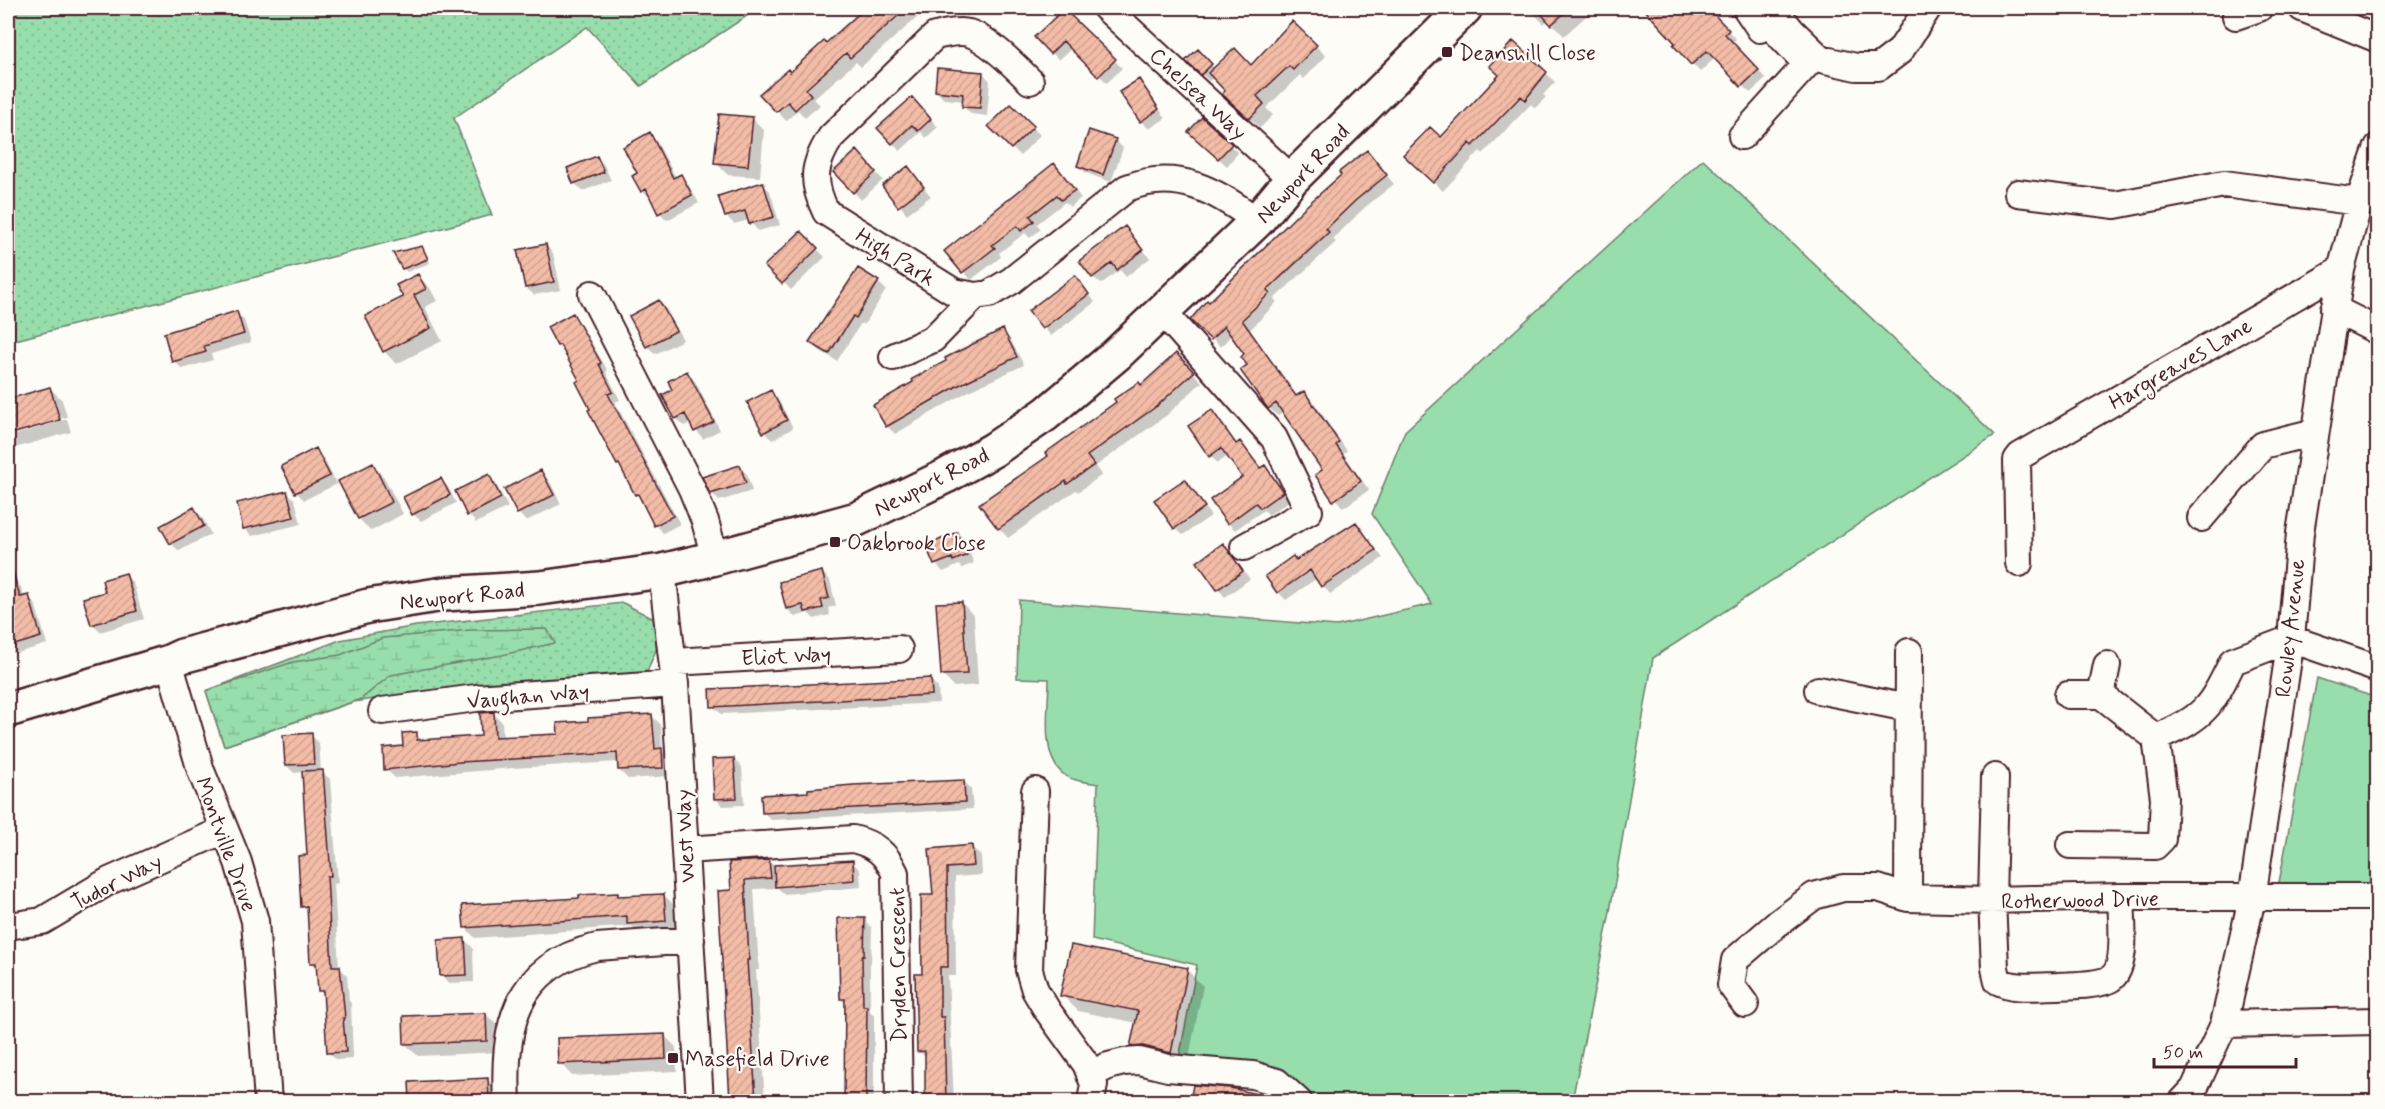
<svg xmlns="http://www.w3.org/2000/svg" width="2385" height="1109" font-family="Mynerve,sans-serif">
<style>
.grass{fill:url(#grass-dots);stroke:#707e6c;stroke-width:1.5}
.wetland{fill:url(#wetland-marsh);stroke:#707e6c;stroke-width:1.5}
.park{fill:#97deac;stroke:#707e6c;stroke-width:1.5}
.shadow{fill:#0003}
.building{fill:url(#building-hatch);stroke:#4a1f2b;stroke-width:1.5}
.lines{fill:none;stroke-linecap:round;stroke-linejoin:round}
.minor-casing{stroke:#4a1f2b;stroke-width:30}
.highway-casing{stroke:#4a1f2b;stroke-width:38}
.minor{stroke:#fdfcf7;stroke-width:26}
.highway{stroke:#fdfcf7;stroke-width:33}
.poi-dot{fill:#4a1f2b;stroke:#fdfcf7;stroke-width:2}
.labels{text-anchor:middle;stroke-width:4.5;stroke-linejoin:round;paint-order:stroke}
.poi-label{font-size:22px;fill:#4a1f2b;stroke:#fdfcf7;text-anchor:start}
.street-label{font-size:22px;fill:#4a1f2b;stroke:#fdfcf7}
</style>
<defs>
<pattern id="grass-dots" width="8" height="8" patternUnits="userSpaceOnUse" patternTransform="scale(1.5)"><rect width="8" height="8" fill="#97deac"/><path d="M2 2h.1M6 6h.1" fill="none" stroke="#84be94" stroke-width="1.8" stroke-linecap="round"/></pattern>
<pattern id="wetland-marsh" width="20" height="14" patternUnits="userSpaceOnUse" patternTransform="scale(1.5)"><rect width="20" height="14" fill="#97deac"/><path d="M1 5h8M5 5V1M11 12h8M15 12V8" fill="none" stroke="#84be94"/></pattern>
<pattern id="building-hatch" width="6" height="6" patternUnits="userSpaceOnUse" patternTransform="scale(1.5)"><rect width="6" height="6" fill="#f3bca7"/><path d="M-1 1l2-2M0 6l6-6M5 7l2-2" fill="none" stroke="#d2a190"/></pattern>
</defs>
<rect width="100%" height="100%" fill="#fdfcf7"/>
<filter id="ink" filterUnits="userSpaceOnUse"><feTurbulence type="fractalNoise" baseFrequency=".0167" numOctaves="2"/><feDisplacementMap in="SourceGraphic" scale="12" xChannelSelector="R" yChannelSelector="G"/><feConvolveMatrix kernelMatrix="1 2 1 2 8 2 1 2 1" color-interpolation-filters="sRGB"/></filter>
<g filter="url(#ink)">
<!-- grass -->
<path class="grass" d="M8 8H759L641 86 587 27 454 118 492 215 8 342Z
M623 603 654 619 657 647 647 672 617 680 410 694 353 702 224 746 206 691 340 640 416 626Z"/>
<!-- wetland -->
<path class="wetland" d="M547 629 555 643 502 655 391 675 361 699 224 746 206 691 293 662 340 655 383 638 471 630Z"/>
<!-- park -->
<path class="park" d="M1703 159 1995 435 1653 658 1609 917 1572 1101H1315L1307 1100 1299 1084 1179 1059 1197 965 1092 940 1098 784C1086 782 1071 781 1062 773 1040 754 1049 706 1049 679L1017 678 1019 600 1337 626 1432 604 1372 514 1405 431Z
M2317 678 2377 698V885L2278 888Z"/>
<!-- shadow -->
<path class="shadow" d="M867 8H928L861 67 856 62 814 99 820 105 805 118 798 110 786 121 777 111 790 74Z
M1047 8H1063L1055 15Z
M1278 8H1297L1288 17Z
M1528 8H1595L1564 36 1548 19 1544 24Z
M1645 8H1707L1736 39 1732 43 1766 79 1750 93 1715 58 1700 72 1675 46 1678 43Z
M1091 36 1122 68 1107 83 1072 48 1059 60 1036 37Z
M1316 46 1326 56 1304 79 1300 75 1266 108 1273 115 1260 128 1235 105 1227 91 1214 77 1209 81 1188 61 1198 51 1215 69 1251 67Z
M983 73 990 81 987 116 971 114 963 106 964 101 944 99 936 91Z
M1546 73 1555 82 1543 95 1546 97 1535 108 1531 104 1483 154 1480 151 1443 191 1415 165 1442 139Z
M1138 81 1166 118 1149 129 1141 121Z
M1011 106 1040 135 1020 156 990 126Z
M919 107 938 127 926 138 921 132 900 151 893 143Z
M752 118 764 130 760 177 728 175 716 163Z
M649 134 657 142 676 178 680 176 688 184 699 203 667 220 660 213 652 198 642 191 639 174Z
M1115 140 1123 148 1111 182 1086 173 1079 166Z
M1198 140 1230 145 1238 153 1227 166Z
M1367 152 1394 184 1364 208 1333 239 1336 242 1274 299 1277 302 1250 330 1297 397 1304 393 1313 401 1347 451 1343 454 1369 490 1343 508 1317 475 1324 470 1284 412 1278 416 1269 408 1249 366 1246 355 1232 334 1221 347 1200 328 1209 304Z
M597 157 604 165 611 180 583 191 575 184 569 169Z
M864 160 883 180 861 200 854 192Z
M907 168 931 196 907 214 884 186Z
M1062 173 1081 198 1070 207 1065 202 1037 224 1041 229 1030 238 1025 233 999 253 1001 257 971 280 947 251Z
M762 184 770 191 780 225 758 231 749 220 734 224 726 216Z
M1125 228 1150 258 1126 277 1120 270 1101 284 1093 277Z
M801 233 825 257 791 290 767 266Z
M545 245 553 253 561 290 534 295 526 288Z
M422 248 430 263 407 272 403 268Z
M418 276 430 288 437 301 425 307 442 341 396 364 384 351 367 317 405 298Z
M878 282 886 290 864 325 861 323 837 361 819 350 811 342Z
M1082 285 1095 302 1051 336 1030 312Z
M659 302 667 310 683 340 655 354 647 346 631 316Z
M236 313 244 320 251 342 211 354 213 360 182 369 174 361Z
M573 315 580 323 608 371 606 372 620 400 615 402 680 524 663 533 656 525 643 500 636 494 593 409 581 381 566 353 559 345Z
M1002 331 1010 339 1024 365 967 392 895 434 887 426Z
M1185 364 1202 382 1167 415 1096 466 1102 475 1078 492 1076 490 1008 538 999 528 1050 456 1142 386Z
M687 373 695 381 720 430 703 439 691 423 684 426 676 418 664 395 674 390Z
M50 388 62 400 67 417 8 433V400Z
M770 392 778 399 793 428 772 440 764 432Z
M1211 411 1237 445 1240 443 1247 450 1261 469 1265 467 1272 474 1290 500 1269 515 1264 510 1235 530 1228 523 1244 477 1228 456 1218 463 1210 456Z
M67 419 71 432 8 450V437Z
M315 450 323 458 337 484 304 500 296 492Z
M372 465 384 477 403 514 371 531 359 519 340 481Z
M739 467 747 474 752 491 719 501 712 493Z
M541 472 549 480 561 504 526 521 518 513 506 490Z
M489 476 496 484 508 507 476 523 469 515Z
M441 479 448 487 456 503 421 521 413 514Z
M1184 481 1211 516 1183 535 1175 528Z
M287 492 295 500 301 524 252 536 244 528Z
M194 509 202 517 211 534 179 551 172 544 162 526Z
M1356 524 1383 558 1330 594 1317 578 1286 600 1278 592 1267 576 1297 562Z
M957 534 965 542 974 563 962 568 959 565 943 572 936 564Z
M1223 545 1250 579 1225 597 1218 589Z
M822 572 830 580 836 606 828 608 830 615 814 619 808 613 795 617 787 609 781 583Z
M125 575 133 583 144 619 100 632 92 624 107 593Z
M14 580 21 587 24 598 28 597 35 603 47 644 14 654 8 647V582Z
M962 603 974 616 978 685 954 687 942 675Z
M931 680 938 688 939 703 721 714 713 706Z
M493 713 502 722 503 738 559 735 652 716 661 725 662 751 670 759 671 776 628 779 619 770V762L513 768 395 778 386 769 416 734 423 741 483 737Z
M311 735 319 743 321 771 330 779 338 883 334 884 339 967 347 975 349 1001 351 1003 353 1059 336 1060 328 1052 325 997 319 990 318 969 311 963 309 912 302 906 308 857 304 772 294 773 286 765Z
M734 759 742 767 744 805 723 806 715 798Z
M964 781 971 789 973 809 771 820 764 813Z
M972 847 981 856 982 875 955 877 956 976H948L954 1102H927L926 1058 919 1051 923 975 934 896 930 850Z
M769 861 775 867 852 862 860 870 861 887 784 894 778 888 754 889 759 970H756L765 1102H732L719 892 732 891 731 864Z
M617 894 621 898 664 895 674 905 675 931 639 933 632 926 475 938 465 927 581 900Z
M864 920 872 928 871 963H870V1011L874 1015V1102H845L846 1004 841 999Z
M465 940 473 948 474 982 449 983 441 975Z
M1187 970 1203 986 1187 1068 1148 1062 1132 1046 1137 1023 1078 1011 1062 995Z
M486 1014 498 1026 499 1052 418 1056 405 1044Z
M664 1035 676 1047 677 1071 572 1076 560 1063Z
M488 1080 500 1092V1102H412L411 1083Z
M1195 1087 1230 1090 1270 1098 1274 1102H1192Z
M565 1095 572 1102H534V1096Z
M675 1095 682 1102H647L646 1096Z
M359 1096 364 1102H343Z"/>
<!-- building -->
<path class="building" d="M865 8H907L850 58 846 53 806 89 811 95 795 110 788 102 776 112 759 94 788 69 790 72 824 41 826 43Z
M1536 8H1570L1551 25Z
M1643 8H1708L1729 30 1725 34 1759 70 1741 87 1707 51 1691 65 1673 45 1675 43Z
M1064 9 1116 59 1098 77 1063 41 1050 54 1034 37Z
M1292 21 1317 45 1293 70 1289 66 1257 96 1264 104 1249 119 1222 94 1225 91 1208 73 1235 48 1251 65Z
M1513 41 1547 72 1525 100 1521 96 1473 146 1470 143 1433 183 1403 155 1430 127 1441 137 1499 75 1489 66Z
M1198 49 1212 64 1201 75 1185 61Z
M937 68 983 72 980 108 962 107 963 94 935 91Z
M1139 79 1159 109 1140 122 1119 92Z
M912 97 931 119 918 131 912 125 892 144 877 128Z
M1011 104 1034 126 1011 149 988 126Z
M719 114 753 117 748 166 714 163Z
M1202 117 1232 144 1218 159 1188 132Z
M1089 130 1116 139 1103 175 1077 166Z
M650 132 673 178 681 174 692 195 658 214 646 189 641 192 632 176 637 173 623 147Z
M857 150 876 172 853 193 833 172Z
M1367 150 1387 175 1356 200 1326 229 1329 232 1267 290 1270 293 1242 320 1296 396 1304 391 1339 442 1336 445 1361 481 1333 501 1315 475 1322 470 1276 403 1268 409 1240 370 1247 365 1241 357 1244 354 1224 326 1211 340 1190 320 1207 300 1209 302 1304 208 1341 175 1339 172Z
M597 156 604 172 573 184 567 168Z
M1054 163 1075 190 1061 200 1057 195 1030 216 1034 221 1021 231 1017 226 992 245 995 248 962 273 944 251Z
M908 166 924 187 898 207 882 186Z
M763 182 774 217 749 224 745 211 725 217 718 196Z
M1125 226 1143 250 1117 270 1112 263 1092 278 1079 261Z
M801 231 818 248 782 284 764 266Z
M546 244 554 282 525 288 517 250Z
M422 246 428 259 402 269 393 253Z
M858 268 879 281 856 318 853 316 829 354 809 342Z
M418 274 426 289 414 295 431 328 383 352 365 316 403 297 396 285Z
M1075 275 1089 294 1042 329 1028 311Z
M659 300 676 331 646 347 629 316Z
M237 311 244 334 204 346 206 352 172 362 164 333Z
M573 313 601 363 599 364 613 392 608 394 673 516 654 526 638 494 635 495 619 464 617 465 588 410 590 409 576 382 579 380 560 345 557 346 547 327Z
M1003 329 1017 357 959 385 886 427 873 405 913 382 912 379 946 361 945 358Z
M1176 353 1194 372 1157 406 1087 456 1094 465 1067 484 1066 481 998 529 979 504 1048 456 1045 453 1116 402 1114 399 1139 382 1141 385Z
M687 371 714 422 694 432 685 414 675 419 662 395 672 390 668 381Z
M50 387 60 420 8 435V399Z
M771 390 787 420 763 433 747 402Z
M1212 410 1236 444 1240 441 1260 468 1265 465 1283 492 1260 508 1256 503 1227 524 1210 500 1242 477 1221 448 1209 457 1188 426Z
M316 448 330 476 295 493 281 466Z
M373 463 392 502 358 519 338 481Z
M740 465 746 483 710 494 702 477Z
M541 470 554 495 517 514 504 489Z
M489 474 501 498 467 516 455 491Z
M441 478 450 495 412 515 403 497Z
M1185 479 1205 507 1174 529 1154 500Z
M287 491 294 517 243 529 237 503Z
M194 507 204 526 170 544 160 526Z
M1356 522 1376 550 1321 587 1310 570 1277 593 1265 576 1293 556 1296 560Z
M957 532 967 555 953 561 952 558 934 565 926 546Z
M1223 543 1243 571 1217 590 1197 562Z
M12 568 20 597 29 595 41 637 8 647V569Z
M822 571 829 598 821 600 823 608 805 612 803 605 786 609 779 582Z
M126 573 137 611 91 625 83 598 105 592 102 580Z
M962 602 967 674 941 675 936 603Z
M931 678 932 695 711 707 710 689Z
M494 712 495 737 558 734 557 723 588 721V718L652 714 655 749 662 748 663 768 618 770 617 753 460 762 384 770 383 748 403 746 402 733 417 732V740L481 736 480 713Z
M312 733 314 764 285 765 283 735Z
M734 758 737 798 714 799 712 759Z
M323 770 331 876H327L332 966H340L345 1018H343L346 1052 327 1053 323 991H318L316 963H310L307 906 301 907 298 856 307 855 302 771Z
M964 780 965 802 762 813 761 795 808 792V789L853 785Z
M972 845 974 866 947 868 948 967H940V1017H944L946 1101H925V1051L917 1052 915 974H922L921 895H933L929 849Z
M769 860 771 878 745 880 749 960H747L756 1101H730L718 891 731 890 729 862Z
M853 860 854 880 775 887 774 865Z
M618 893V896L664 894 666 921 627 924V916L464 928 462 905 579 898V895Z
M838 918H865L864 956H862L863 1006H867L866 1101H844L845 999H840Z
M465 938 467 975 440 976 438 940Z
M1071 945 1188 968 1171 1053 1143 1046 1130 1047 1138 1011 1060 996Z
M486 1013 487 1041 404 1044 403 1016Z
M665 1034 666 1059 558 1064 557 1038Z
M488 1078 489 1101H410L409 1082Z
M1193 1085 1231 1088 1261 1095 1260 1101H1190Z"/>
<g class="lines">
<defs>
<path id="minor" d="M1106 8 1292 179
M1773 8 1792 31 1821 59 1856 67H1879L1900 51 1928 8
M2302 8 2378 39
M2236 16 2259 8
M1030 81C1015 66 988 39 969 33 958 30 945 34 935 36L831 137C813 165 811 181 826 212L954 292 975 296 989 294 1011 281 1127 188C1177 168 1217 191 1257 221
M1742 136 1807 64 1769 24 1760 29 1746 8
M2018 193 2115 205 2224 184 2359 202
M592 294 692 489 705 521 715 558
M2334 309 2378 331
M1162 311 1274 438 1309 511 1244 547
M893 357 933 339 975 296
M2201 518 2263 445 2315 432
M2019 563 2017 460 2020 456 2341 270
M662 571 675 684 700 1102
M169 662 201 771 238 862 255 921 268 1102
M673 662 899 649
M2107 665 2101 695 2156 738C2205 717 2210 708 2233 661L2291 639 2378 669
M1818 690 1908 708
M2068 695H2101
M382 711 476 698 675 684
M1995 777 1992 900 1995 968 1998 981C2016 990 2037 986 2057 986 2074 985 2092 986 2108 980 2129 971 2121 916 2121 897
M1035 791 1029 970 1035 990 1047 1010 1086 1064 1094 1084 1091 1102
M2070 845 2155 846 2162 839 2164 798 2156 738
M685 850 853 839C874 844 886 853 895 873L899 1102
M1908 898 1909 652
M8 926 42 921 109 881 224 830
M1745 1004 1731 985 1735 960 1778 923 1814 896 1843 888H1878L1908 898 1992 900 2121 897H2378
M2224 1024 2378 1021
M1090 1075 1108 1066 1124 1062 1139 1061 1168 1068 1253 1075 1277 1082 1299 1102
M507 1102C503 1028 514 966 597 947L691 940
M2182 1102 2194 1089 2224 1024 2252 898 2291 639 2300 533 2341 270 2359 202 2378 147"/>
<path id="highway" d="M8 710 169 662 182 656 368 606 444 594 540 588 605 579 662 571 715 558 857 519 946 476 993 450 1046 414 1116 355 1257 221 1292 179 1465 8"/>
</defs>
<!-- minor casing -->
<use href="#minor" class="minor-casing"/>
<!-- highway casing -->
<use href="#highway" class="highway-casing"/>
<!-- minor -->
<use href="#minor" class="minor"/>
<!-- highway -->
<use href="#highway" class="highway"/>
</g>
</g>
<!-- markers -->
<g class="poi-dot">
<rect x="1441" y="46" width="12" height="12" rx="3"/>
<rect x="829" y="536" width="12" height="12" rx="3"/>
<rect x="667" y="1052" width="12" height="12" rx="3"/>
</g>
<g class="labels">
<!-- poi labels -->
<g class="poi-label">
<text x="1459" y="60">Deanshill Close</text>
<text x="847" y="550">Oakbrook Close</text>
<text x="685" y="1066">Masefield Drive</text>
</g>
<!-- street labels -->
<g class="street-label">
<text transform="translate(1199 93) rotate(43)" y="8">Chelsea Way</text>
<text transform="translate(1302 173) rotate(-47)" y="8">Newport Road</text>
<text transform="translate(896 256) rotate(32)" y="8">High Park</text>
<text transform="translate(2180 363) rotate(-30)" y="8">Hargreaves Lane</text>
<text transform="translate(931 481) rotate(-27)" y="8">Newport Road</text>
<text transform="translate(462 595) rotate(-6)" y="8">Newport Road</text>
<text transform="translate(2289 628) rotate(-84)" y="8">Rowley Avenue</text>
<text transform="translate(786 655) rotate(-3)" y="8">Eliot Way</text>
<text transform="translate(528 695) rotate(-5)" y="8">Vaughan Way</text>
<text transform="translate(684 836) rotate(-93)" y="8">West Way</text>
<text transform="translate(227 844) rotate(70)" y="8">Montville Drive</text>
<text transform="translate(116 881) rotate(-27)" y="8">Tudor Way</text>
<text transform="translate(2080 899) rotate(-1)" y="8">Rotherwood Drive</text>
<text transform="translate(897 965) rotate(-91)" y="8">Dryden Crescent</text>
</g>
</g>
<!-- margin -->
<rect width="2385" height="1109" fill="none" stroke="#fdfcf7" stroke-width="30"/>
<rect x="15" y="15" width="2355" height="1079" fill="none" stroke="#4a1f2b" stroke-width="2" filter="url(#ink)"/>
<!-- scale -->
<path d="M2154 1058v9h142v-9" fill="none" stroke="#4a1f2b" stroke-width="3"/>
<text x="2163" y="1058" font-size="18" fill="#4a1f2b" stroke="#fdfcf7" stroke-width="4.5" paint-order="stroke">50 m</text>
</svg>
